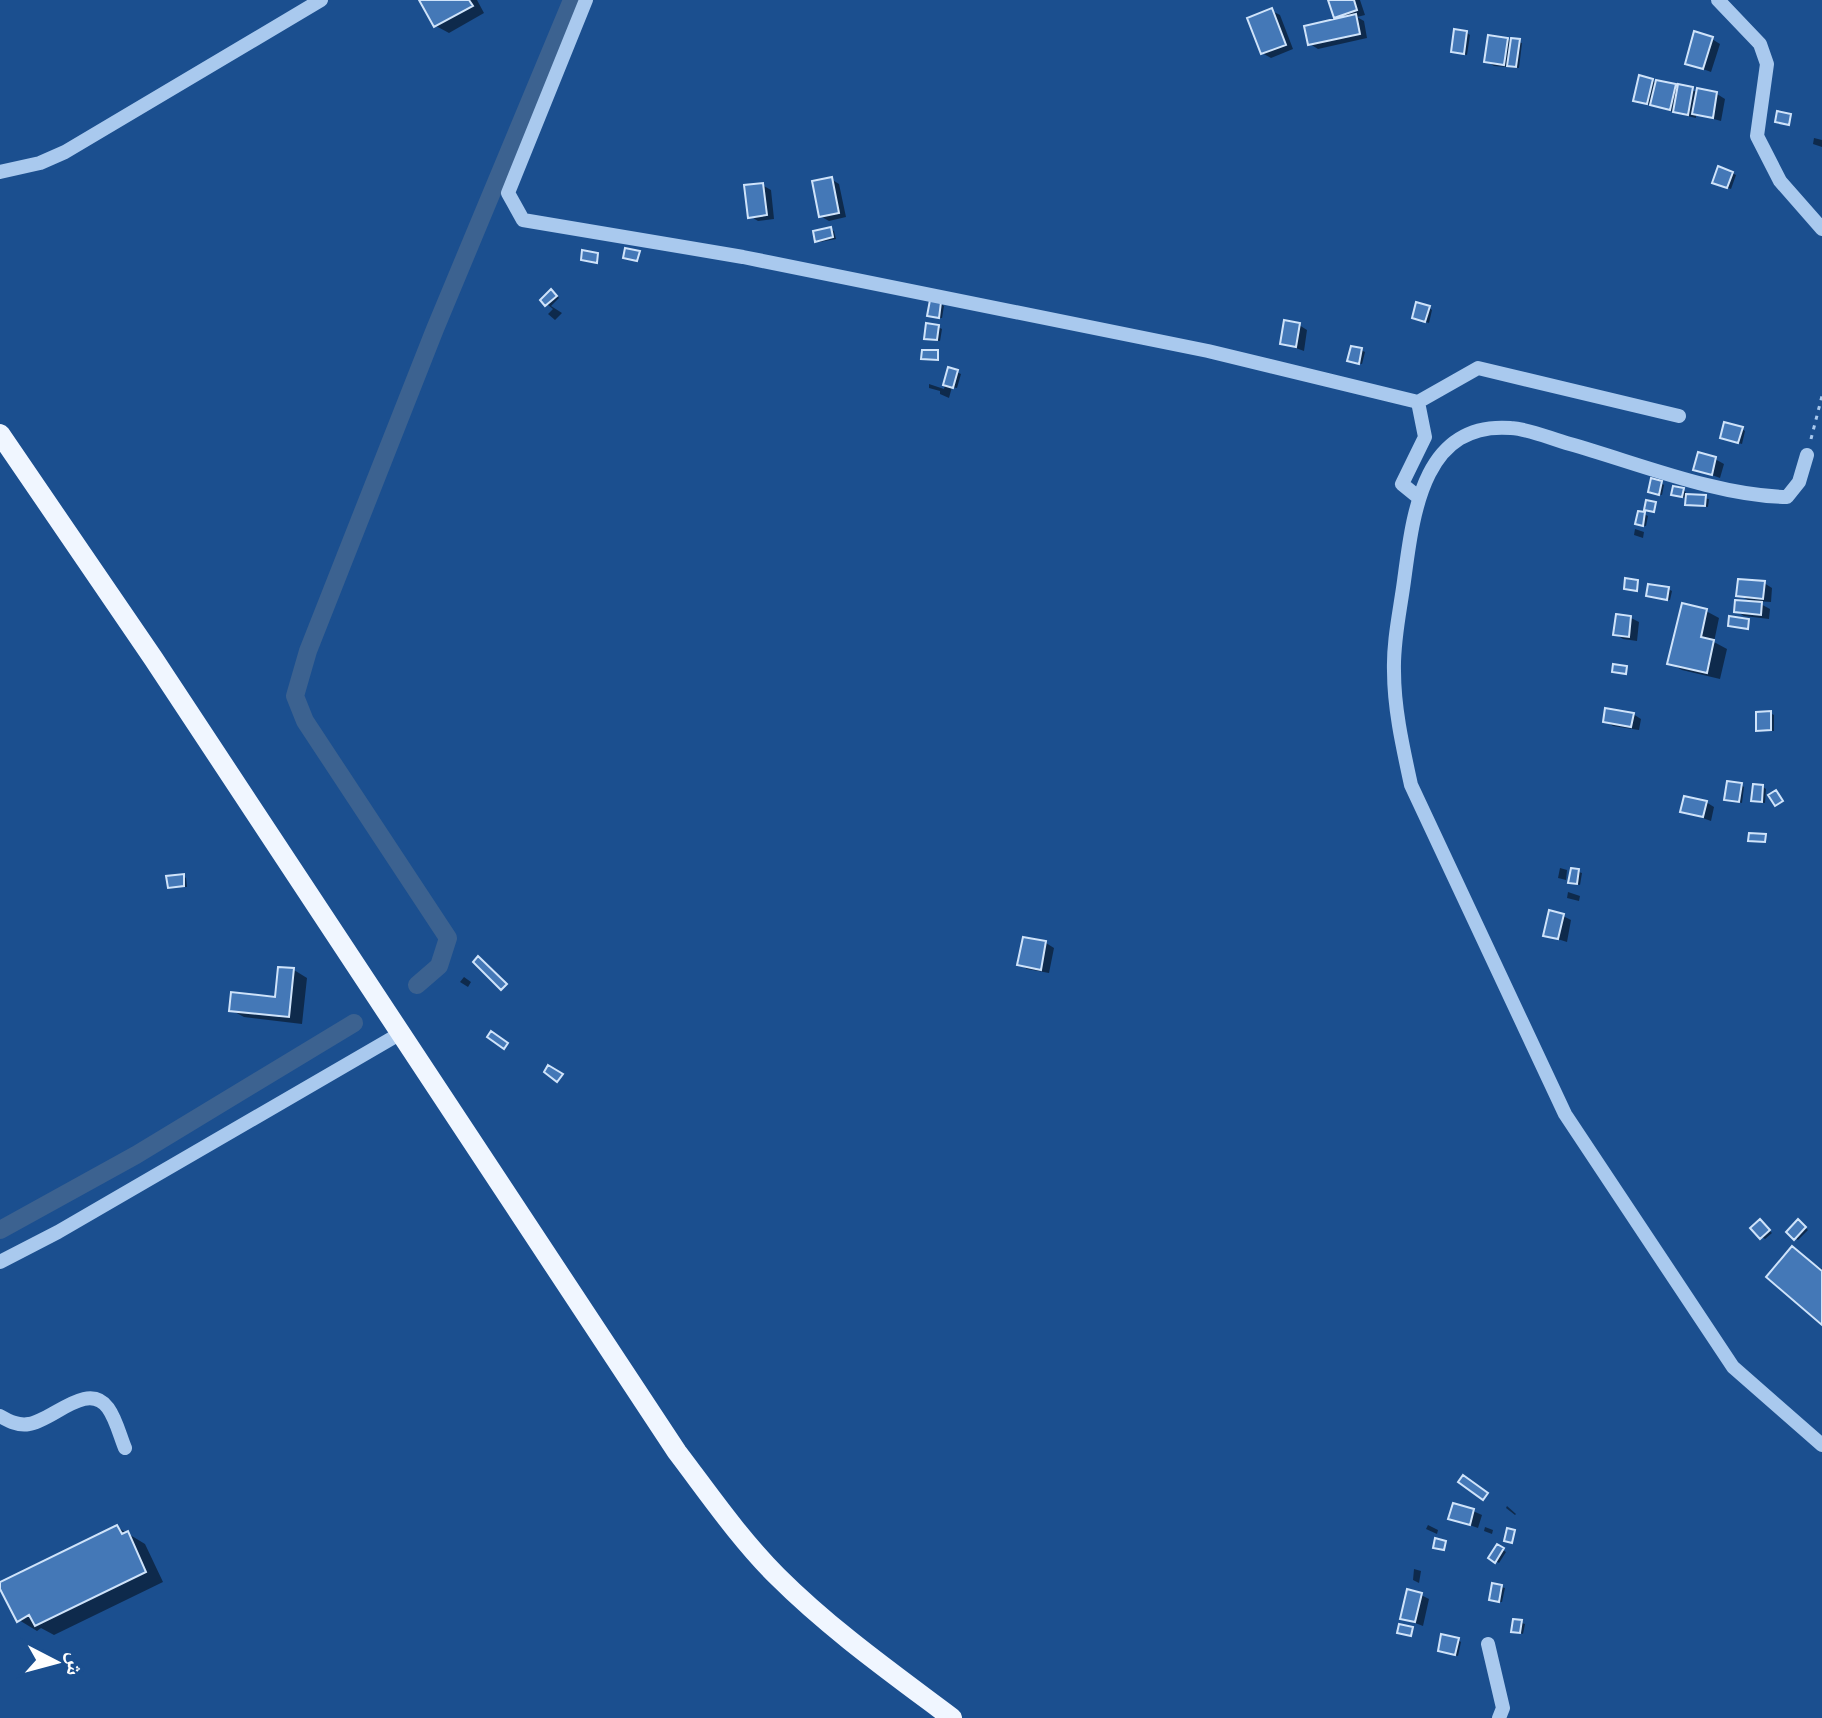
<svg xmlns="http://www.w3.org/2000/svg" width="1822" height="1718" font-family="'DM Sans','Noto Naskh Arabic',sans-serif">
<style>
.shadow{fill:#0007}
.lines{fill:none;stroke-linecap:round;stroke-linejoin:round}
.canal{stroke:#3c6290;stroke-width:18}
.building{fill:#4478b7;stroke:#cfe3fa;stroke-width:2}
.path{stroke:#a9c9ee;stroke-width:3;stroke-dasharray:4 6;stroke-linecap:butt}
.minor{stroke:#a9c9ee;stroke-width:14}
.major{stroke:#f0f6ff;stroke-width:20}
</style>
<rect width="100%" height="100%" fill="#1b4f8f"/>
<!-- shadow -->
<path class="shadow" d="M422 0H477L484 13 449 33 436 26Z
M1330 0H1360L1365 15 1357 17 1364 21 1367 38 1318 49 1310 44 1336 20Z
M1272 11 1280 15 1293 49 1271 58 1262 53Z
M1467 33 1470 35 1467 55 1453 51Z
M1712 39 1720 44 1711 72 1687 63Z
M1508 40 1522 43 1519 68 1494 66 1486 61Z
M1652 81 1679 89 1717 94 1725 99 1721 121 1696 114V118L1683 115 1635 100Z
M1814 138 1822 140V147L1813 144Z
M1732 173 1736 175 1731 189 1718 184Z
M831 179 839 184 846 217 829 221 820 216Z
M762 185 771 190 774 219 758 221 750 216Z
M830 229 834 231 836 239 820 242 817 240Z
M555 293 559 298 551 306 562 313 555 320 548 314 553 309 542 300Z
M941 304 944 306 942 318 932 317Z
M1429 308 1432 310 1429 323 1417 319Z
M1299 325 1307 330 1304 351 1282 343Z
M938 327 942 329 940 341 926 338Z
M1361 350 1365 352 1362 364 1353 362Z
M949 369 961 374 957 388 952 387 949 398 940 394V391L929 388V384L944 389Z
M1742 429 1745 431 1742 444 1725 439Z
M1715 459 1724 464 1720 478 1696 469Z
M1661 483 1664 485 1662 495 1653 493Z
M1683 490 1686 492 1685 496 1709 499 1708 507 1687 504 1688 498 1676 496Z
M1644 514 1648 516 1646 526 1641 525Z
M1635 529 1644 532 1643 538 1634 535Z
M1764 583 1772 588 1771 602 1755 601 1770 609 1769 619 1744 616 1736 611 1753 603 1739 595Z
M1668 589 1672 591 1670 600 1648 595Z
M1706 611 1719 618 1714 642 1727 649 1720 679 1682 670 1669 663Z
M1631 618 1639 622 1637 641 1623 639 1615 634Z
M1770 713 1774 715V731L1758 730Z
M1633 714 1641 719 1639 730 1613 726 1605 721Z
M1741 785 1744 787 1742 803 1727 799Z
M1763 787 1766 789 1765 803 1757 802 1753 800Z
M1706 802 1714 807 1711 821 1683 811Z
M1560 868 1567 870 1566 880 1558 878Z
M1573 870 1582 873 1580 885 1570 882Z
M183 876 186 878 187 887 169 886Z
M1568 892 1580 896 1579 901 1567 898Z
M1563 916 1571 920 1567 942 1545 935Z
M1024 939 1046 943 1054 948 1049 973 1027 969 1019 964Z
M280 969 294 970 307 978 302 1024 244 1017 231 1010 276 999Z
M464 977 471 982 468 987 460 982Z
M1763 1224 1772 1233 1765 1239 1762 1237Z
M1801 1224 1808 1230 1798 1240 1795 1238Z
M1792 1249 1822 1269V1322Z
M1507 1506 1516 1514 1515 1515 1506 1508Z
M1473 1511 1482 1515 1478 1528 1450 1518Z
M1428 1525 1438 1530 1437 1534 1426 1529Z
M117 1527 145 1544 163 1582 54 1635 41 1628 37 1631 19 1620 0 1584Z
M1485 1527 1493 1530 1492 1534 1484 1531Z
M1497 1546 1506 1552 1499 1563 1490 1558Z
M1414 1569 1421 1571 1419 1583 1413 1580Z
M1501 1587 1505 1588 1502 1602 1494 1601Z
M1421 1595 1429 1599 1423 1626 1402 1618Z
M1515 1621 1525 1624 1523 1634 1517 1632Z
M1458 1640 1461 1642 1458 1656 1440 1650Z"/>
<g class="lines">
<!-- canal -->
<path class="canal" d="M417 985 439 966 448 938 305 721 295 696 308 651 435 329 572 0
M0 1230 136 1155 354 1023"/>
</g>
<!-- building -->
<path class="building" d="M419 0H469L473 6 434 27Z
M1328 0H1354L1357 10 1334 18Z
M1272 8 1286 45 1261 54 1247 18Z
M1356 14 1360 34 1308 45 1304 26Z
M1454 29 1467 31 1464 54 1451 52Z
M1694 31 1713 37 1703 69 1685 64Z
M1488 35 1508 38 1504 65 1484 62Z
M1511 38 1520 39 1516 67 1507 66Z
M1639 75 1653 79 1647 104 1633 101Z
M1656 80 1676 84 1670 110 1650 105Z
M1678 84 1693 87 1688 115 1673 112Z
M1697 88 1717 92 1713 118 1692 114Z
M1777 111 1791 114 1789 125 1775 122Z
M1718 166 1733 172 1727 188 1712 183Z
M832 177 839 213 819 217 812 181Z
M763 183 767 215 748 218 744 185Z
M831 227 833 237 815 242 813 231Z
M625 248 640 251 637 261 623 258Z
M582 250 598 253 597 263 581 260Z
M551 289 557 296 545 306 540 300Z
M930 300 941 302 939 318 927 316Z
M1416 302 1430 306 1425 322 1412 318Z
M1284 320 1300 323 1296 347 1280 344Z
M926 323 939 325 937 340 924 339Z
M1351 346 1362 348 1359 364 1347 361Z
M922 350H938V360L921 359Z
M948 367 958 370 953 388 943 385Z
M1724 422 1743 427 1738 443 1720 438Z
M1698 452 1716 457 1712 475 1693 470Z
M1651 478 1662 481 1659 495 1648 492Z
M1673 486 1684 488 1682 497 1671 495Z
M1686 494 1706 495 1705 506 1685 505Z
M1646 500 1656 502 1654 512 1644 510Z
M1638 511 1645 512 1643 526 1635 524Z
M1625 578 1638 580 1637 591 1624 589Z
M1738 579 1765 581 1763 599 1736 596Z
M1648 584 1669 587 1667 600 1646 596Z
M1735 600 1762 602 1761 615 1734 612Z
M1682 603 1707 609 1701 637 1714 640 1707 673 1667 664Z
M1616 614 1631 616 1629 637 1613 635Z
M1729 616 1749 619 1748 629 1728 626Z
M1613 664 1627 666 1626 674 1612 672Z
M1605 708 1634 713 1631 727 1603 722Z
M1771 711V730L1756 731V712Z
M1727 781 1742 783 1739 802 1724 800Z
M1753 784 1763 785 1762 802 1751 801Z
M1776 790 1783 801 1775 806 1768 795Z
M1684 796 1707 801 1703 817 1680 812Z
M1749 833 1766 834 1765 842 1748 841Z
M1571 868 1579 869 1577 884 1568 883Z
M184 874V886L168 888 166 876Z
M1549 910 1564 914 1558 939 1543 936Z
M1023 937 1046 941 1041 970 1017 965Z
M478 956 507 984 501 990 473 962Z
M278 967 294 968 289 1017 229 1011 231 992 275 997Z
M491 1031 508 1043 504 1049 487 1037Z
M548 1065 563 1074 557 1082 544 1072Z
M1760 1219 1770 1230 1760 1239 1750 1228Z
M1798 1219 1806 1227 1794 1240 1786 1232Z
M1792 1246 1822 1271V1325L1766 1277Z
M1463 1475 1488 1493 1483 1500 1458 1482Z
M1453 1503 1474 1509 1470 1525 1448 1519Z
M117 1525 122 1534 128 1531 146 1572 35 1626 29 1615 17 1622 0 1589V1582Z
M1507 1528 1515 1530 1512 1543 1504 1541Z
M1435 1538 1446 1541 1444 1550 1433 1548Z
M1497 1544 1504 1548 1495 1563 1488 1558Z
M1492 1583 1502 1585 1499 1602 1489 1600Z
M1407 1589 1422 1593 1415 1622 1400 1619Z
M1513 1619 1522 1620 1520 1633 1511 1632Z
M1399 1624 1413 1627 1411 1636 1397 1633Z
M1441 1634 1459 1638 1455 1655 1438 1651Z"/>
<g class="lines">
<!-- path -->
<path class="path" d="M1811 439 1822 396"/>
<!-- minor -->
<path class="minor" d="M586 0 508 193 523 220 743 257 1208 351 1418 402 1425 437 1402 484 1418 497
M1718 0 1760 44 1767 64 1757 136 1780 181 1822 229
M0 172 40 163 65 152 321 0
M1418 402 1478 368 1679 416
M1807 455 1799 482 1787 497C1718 496 1637 463 1570 444 1551 439 1530 429 1511 428 1422 421 1413 515 1404 581 1400 611 1393 641 1394 671 1394 709 1403 748 1411 785L1565 1114 1733 1367 1822 1445
M0 1262 58 1232 401 1033
M0 1416C9 1421 18 1426 29 1424 52 1421 88 1380 108 1408 116 1419 120 1436 125 1448
M1488 1644 1503 1708 1499 1718"/>
<!-- major -->
<path class="major" d="M0 434 153 658 677 1452C709 1494 739 1538 777 1576 830 1629 892 1673 952 1718"/>
</g>
<!-- north arrow -->
<g transform="translate(56 1662) rotate(96)" stroke="#1b4f8f" stroke-width="6" paint-order="stroke">
<path d="M0-6L14 30L0 20L-14 30Z" fill="#ffffff"/>
<text y="-12" font-size="22" font-weight="bold" text-anchor="middle" fill="#ffffff">ش</text>
</g>
</svg>
